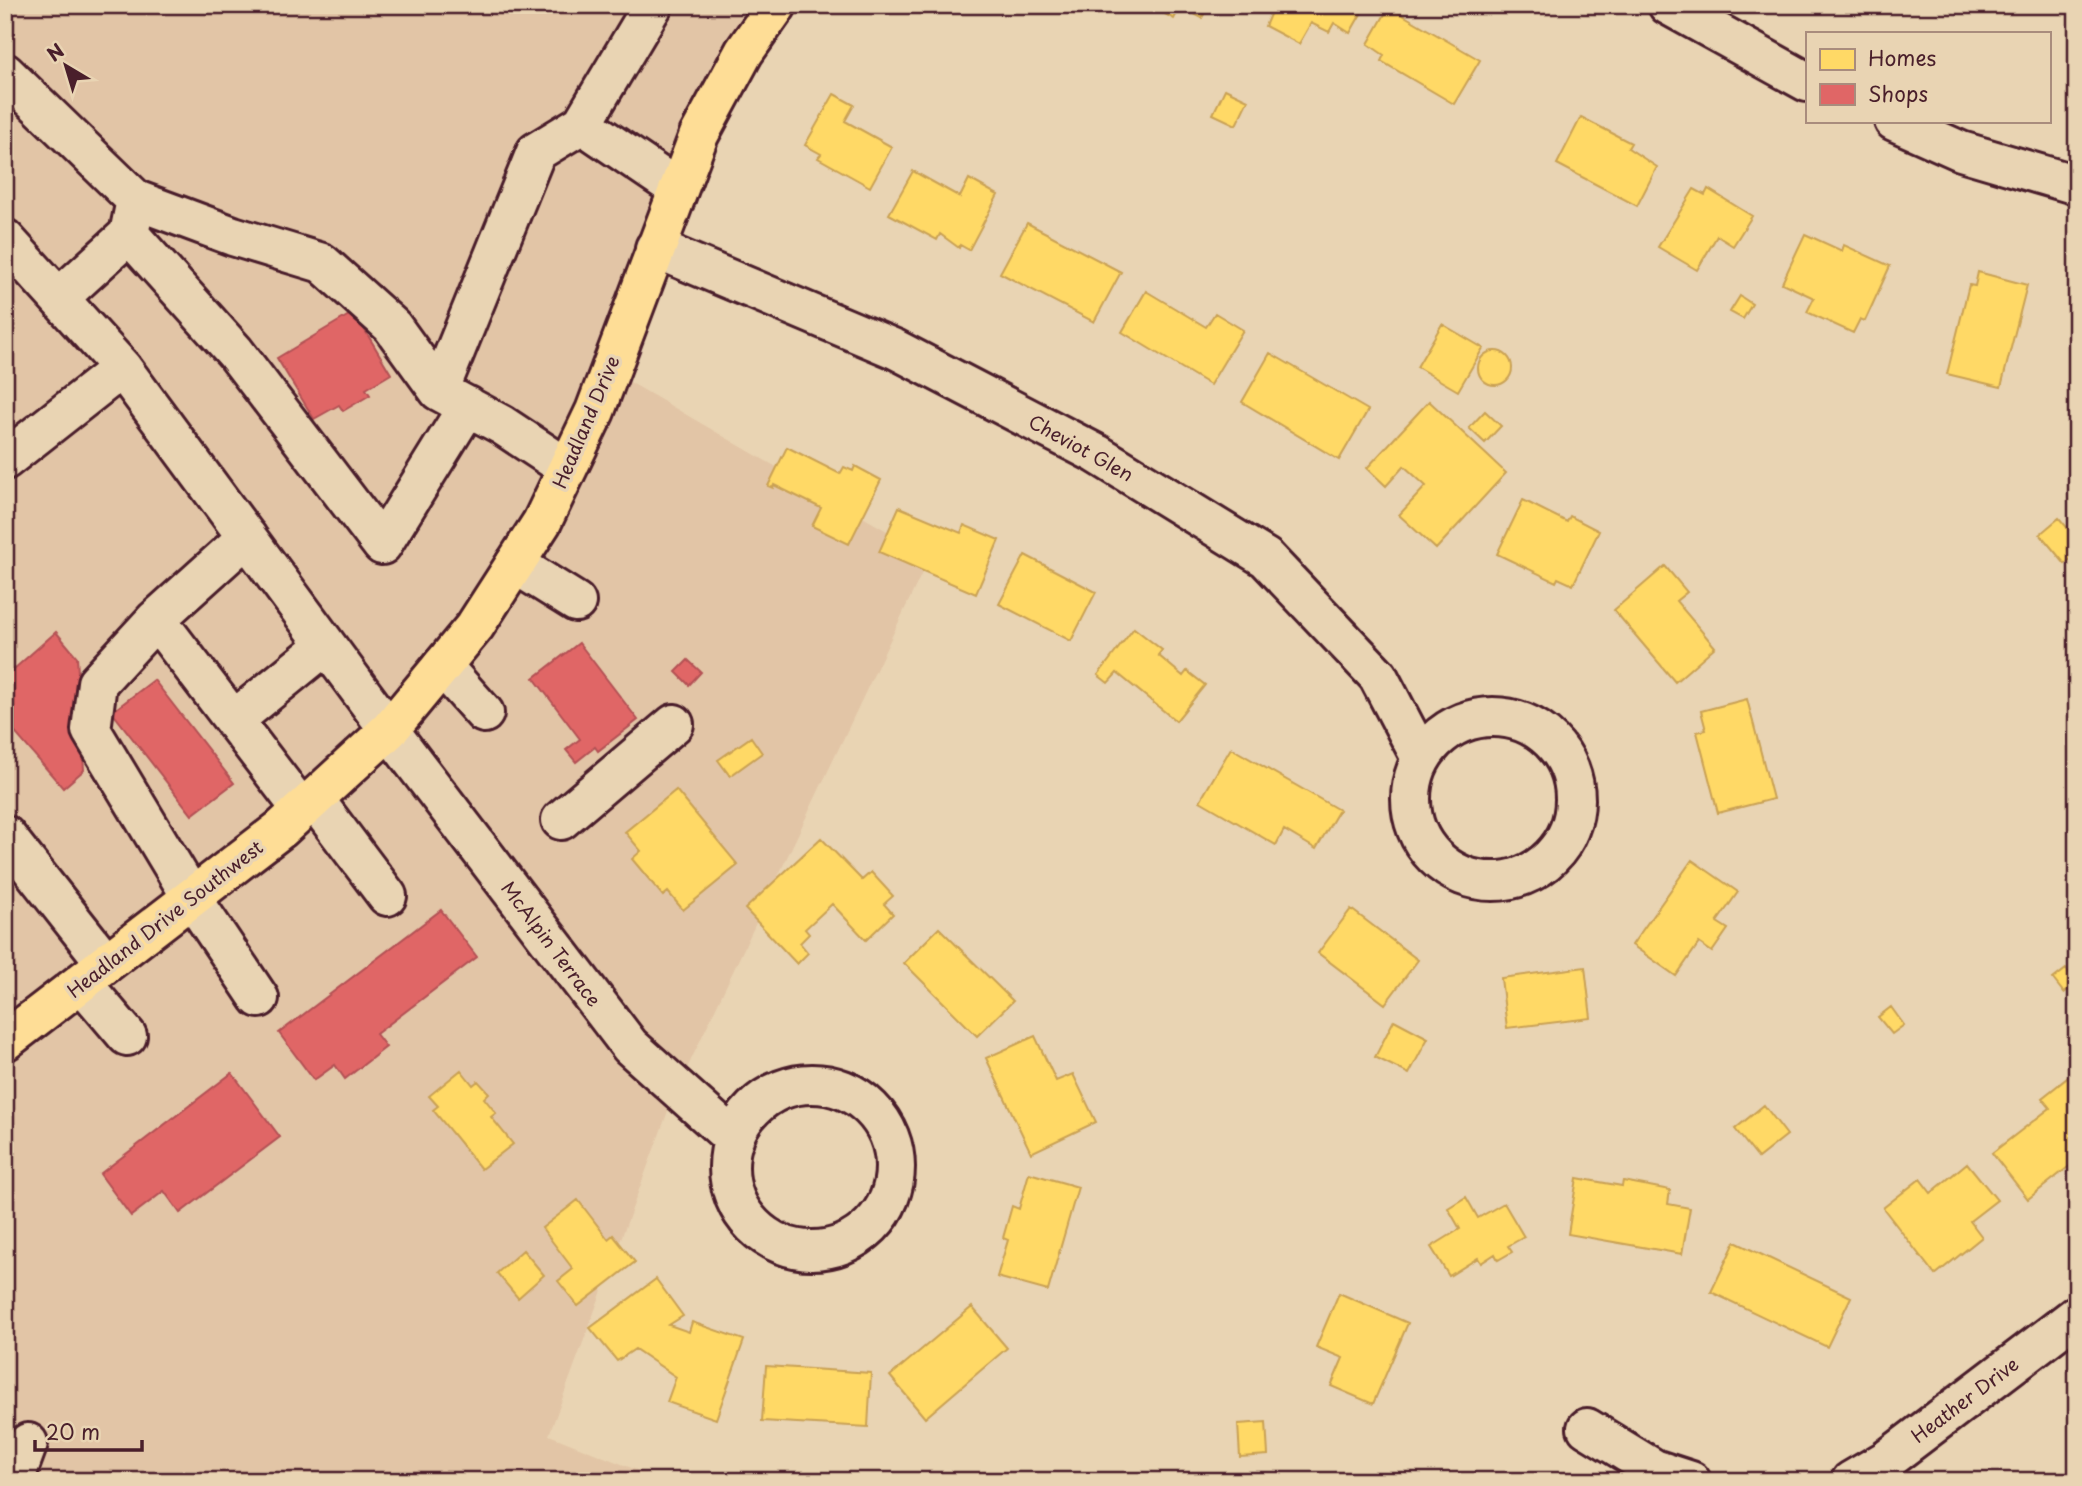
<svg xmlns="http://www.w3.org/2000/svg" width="2082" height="1486" font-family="'Playpen Sans',sans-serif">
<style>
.built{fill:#e2c5a6}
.homes{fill:#ffd966;stroke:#c9a154;stroke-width:2}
.shops{fill:#e06666;stroke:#b35154;stroke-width:2}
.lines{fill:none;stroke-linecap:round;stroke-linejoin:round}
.minor-casing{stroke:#4a1f2b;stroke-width:44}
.major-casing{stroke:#4a1f2b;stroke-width:44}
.minor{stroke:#e9d4b3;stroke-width:38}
.major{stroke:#fedd96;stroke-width:38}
.labels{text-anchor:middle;stroke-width:7;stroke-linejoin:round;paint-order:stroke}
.street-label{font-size:19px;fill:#4a1f2b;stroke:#e9d4b3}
</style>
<rect width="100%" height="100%" fill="#e9d4b3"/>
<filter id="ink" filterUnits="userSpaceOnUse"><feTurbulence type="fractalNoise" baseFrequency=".0143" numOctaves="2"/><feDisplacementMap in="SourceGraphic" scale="14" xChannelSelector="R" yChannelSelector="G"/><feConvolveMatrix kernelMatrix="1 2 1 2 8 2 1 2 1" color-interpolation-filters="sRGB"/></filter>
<g filter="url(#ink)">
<!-- built -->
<path class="built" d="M5 5H792L604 367 930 556 672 1100 549 1435 664 1481H5Z"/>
<!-- homes -->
<path class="homes" d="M1148 5H1209L1202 18 1180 7 1174 19Z
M1274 5H1366L1350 33 1334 23 1329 32 1311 23 1299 44 1265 26Z
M1389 7 1480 60 1454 104 1381 61 1384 55 1368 44Z
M1225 89 1248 100 1236 125 1213 114Z
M834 94 854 105 845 121 892 147 870 187 818 158 821 154 805 145Z
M1581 117 1631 143 1628 148 1657 167 1637 206 1557 164Z
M913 171 960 197 969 179 998 195 969 250 960 245 959 248 940 234 937 240 889 214Z
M1694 189 1705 195 1708 189 1752 216 1733 246 1717 236 1697 270 1658 247Z
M1027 223 1121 272 1094 322 1000 273Z
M1805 234 1842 251 1844 245 1890 266 1865 321 1860 319 1853 333 1807 312 1814 298 1782 283Z
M1978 272 2027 285 2001 387 1947 374 1969 285 1975 286Z
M1146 291 1206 327 1215 313 1243 330 1210 385 1122 332Z
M1740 296 1752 304 1743 319 1730 312Z
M1442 324 1483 348 1458 391 1417 367Z
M1478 368a17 17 0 1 1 34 0a17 17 0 1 1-34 0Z
M1270 353 1368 410 1339 460 1242 402Z
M1429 401 1506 473 1436 549 1399 515 1426 486 1404 466 1386 486 1367 468Z
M1485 411 1501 426 1485 443 1469 428Z
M787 447 840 474 844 467 853 471 855 466 881 480 849 544 812 526 821 508 774 485 773 488 768 486Z
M1523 500 1567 522 1570 516 1599 531 1573 585 1558 578 1556 582 1497 554Z
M899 507 961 533 964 525 999 540 976 594 879 552Z
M2059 518 2077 539V554L2065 564 2040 534Z
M1025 555 1096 592 1071 641 999 604Z
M1665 566 1687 592 1676 601 1715 647 1675 682 1614 610Z
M1134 628 1162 650 1158 655 1183 676 1187 671 1205 685 1176 721 1117 673 1108 683 1098 675Z
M1747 699 1773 799 1718 813 1697 732 1706 730 1701 711Z
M751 737 762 753 730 776 718 760Z
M1231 748 1339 810 1316 849 1284 830 1276 845 1200 801Z
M676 790 738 865 683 910 668 892 663 896 632 859 641 851 625 832Z
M821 838 862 880 871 872 893 896 884 904 893 914 866 940 832 904 805 929 809 934 800 943 808 953 797 964 745 909Z
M1692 860 1738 892 1717 922 1728 929 1712 952 1699 943 1676 976 1632 945Z
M1351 909 1418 960 1385 1004 1318 953Z
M939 928 1013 1001 977 1036 904 963Z
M1585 967 1591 1018 1507 1028 1501 978Z
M2066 969 2077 983 2064 993 2053 979Z
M1891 1007 1904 1025 1892 1034 1878 1017Z
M1394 1020 1428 1038 1409 1074 1375 1057Z
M1035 1036 1056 1081 1073 1074 1096 1122 1031 1153 986 1058Z
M461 1070 473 1085 478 1081 489 1093 484 1098 496 1113 491 1117 513 1144 481 1169 433 1110 438 1106 429 1096Z
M2071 1075 2077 1082V1160L2028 1199 1992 1153 2050 1108 2042 1098Z
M1764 1105 1787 1135 1758 1158 1735 1129Z
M1967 1163 1997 1200 1970 1221 1982 1237 1935 1275 1883 1208 1920 1179 1931 1193Z
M1029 1173 1078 1187 1048 1291 997 1277 1008 1240 1003 1238 1012 1206 1019 1209Z
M1577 1178 1622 1186 1623 1181 1670 1190 1668 1204 1690 1208 1682 1254 1568 1234Z
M1466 1197 1478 1218 1504 1203 1524 1237 1508 1246 1512 1252 1498 1260 1495 1254 1481 1263 1478 1258 1449 1276 1431 1247 1460 1229 1448 1208Z
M578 1200 608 1239 613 1235 635 1262 578 1306 558 1281 573 1269 542 1228Z
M1735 1242 1851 1297 1827 1347 1711 1292Z
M523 1250 544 1275 518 1298 497 1273Z
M656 1279 683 1316 669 1325 689 1332 692 1322 744 1340 716 1419 667 1402 676 1377 635 1349 617 1361 590 1328Z
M1339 1293 1408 1323 1373 1404 1331 1386 1343 1358 1316 1347Z
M972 1307 1007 1348 925 1418 890 1376Z
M766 1366 871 1373 868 1427 762 1421Z
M1266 1422 1268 1455 1240 1457 1238 1424Z"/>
<!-- shops -->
<path class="shops" d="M354 312 391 374 366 389 370 395 343 411 339 405 314 419 277 358Z
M56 632 77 657 84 770 63 788 5 721V677Z
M579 643 638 720 598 751 595 747 576 762 566 750 580 739 534 678Z
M688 660 701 672 689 685 676 672Z
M154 680 234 783 192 815 112 712Z
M441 910 477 957 376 1034 386 1047 345 1079 335 1065 314 1080 279 1033Z
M232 1073 280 1137 180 1213 164 1191 131 1216 100 1174Z"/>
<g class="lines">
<defs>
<path id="minor" d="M1668 5 1807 82
M5 73 136 200 129 234 59 298
M1894 121 1961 151 2077 185
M582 124 653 5
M136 200 233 236 322 263 392 326 439 391 502 425 567 468
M129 234 235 352 382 545 468 406
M5 239 122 368
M655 248 895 349 1097 454 1266 558 1378 676 1421 758
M439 391 536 152 582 124 678 189
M5 460 122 368 389 730 630 1046 734 1139
M247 537 156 619 97 683 91 730 192 898 259 998
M515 564 576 602
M156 619 302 810
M442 666 484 713
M1411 799a82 82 0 1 1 164 0a82 82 0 1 1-164 0Z
M234 720 326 645
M314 799 387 896
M561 820 674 724
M5 835 106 963
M82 983 127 1036
M729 1167a83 83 0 1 1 166 0a83 83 0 1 1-166 0Z
M1587 1428 1654 1469 1691 1481
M14 1481 28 1443
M1851 1481 1885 1461 2077 1315"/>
<path id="major" d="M5 1041 281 829 389 730 475 626 542 522 595 411 699 135 744 52 777 5"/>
</defs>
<!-- minor casing -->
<use href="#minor" class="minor-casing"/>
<!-- major casing -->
<use href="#major" class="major-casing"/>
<!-- minor -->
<use href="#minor" class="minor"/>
<!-- major -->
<use href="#major" class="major"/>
</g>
</g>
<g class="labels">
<!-- street labels -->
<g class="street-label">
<text transform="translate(586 422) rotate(-67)" y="7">Headland Drive</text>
<text transform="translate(1081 448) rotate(29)" y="7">Cheviot Glen</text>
<text transform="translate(165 919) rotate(-38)" y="7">Headland Drive Southwest</text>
<text transform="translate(551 944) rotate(53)" y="7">McAlpin Terrace</text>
<text transform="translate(1965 1400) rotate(-37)" y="7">Heather Drive</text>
</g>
</g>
<!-- margin -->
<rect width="2082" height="1486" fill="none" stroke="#e9d4b3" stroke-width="28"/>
<rect x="14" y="14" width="2054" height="1458" fill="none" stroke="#4a1f2b" stroke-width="2.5" filter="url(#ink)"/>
<!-- legend -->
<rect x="1806" y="32" width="245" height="91" fill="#e9d4b3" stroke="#a98c7d" stroke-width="2"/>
<rect x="1820" y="49" width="35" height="21" fill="#ffd966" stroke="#a98c7d" stroke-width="2"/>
<text x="1868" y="66" font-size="21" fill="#4a1f2b">Homes</text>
<rect x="1820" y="84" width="35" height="21" fill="#e06666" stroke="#a98c7d" stroke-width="2"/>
<text x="1868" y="102" font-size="21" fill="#4a1f2b">Shops</text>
<!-- north arrow -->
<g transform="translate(66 66) rotate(322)" stroke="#e9d4b3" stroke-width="5" paint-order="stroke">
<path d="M0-5L12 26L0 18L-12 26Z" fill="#4a1f2b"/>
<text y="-10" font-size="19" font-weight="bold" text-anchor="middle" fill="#4a1f2b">N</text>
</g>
<!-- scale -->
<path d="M35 1440v10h107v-10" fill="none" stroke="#4a1f2b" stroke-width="3.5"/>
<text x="46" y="1440" font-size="21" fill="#4a1f2b" stroke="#e9d4b3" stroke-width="5" paint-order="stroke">20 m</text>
</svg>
